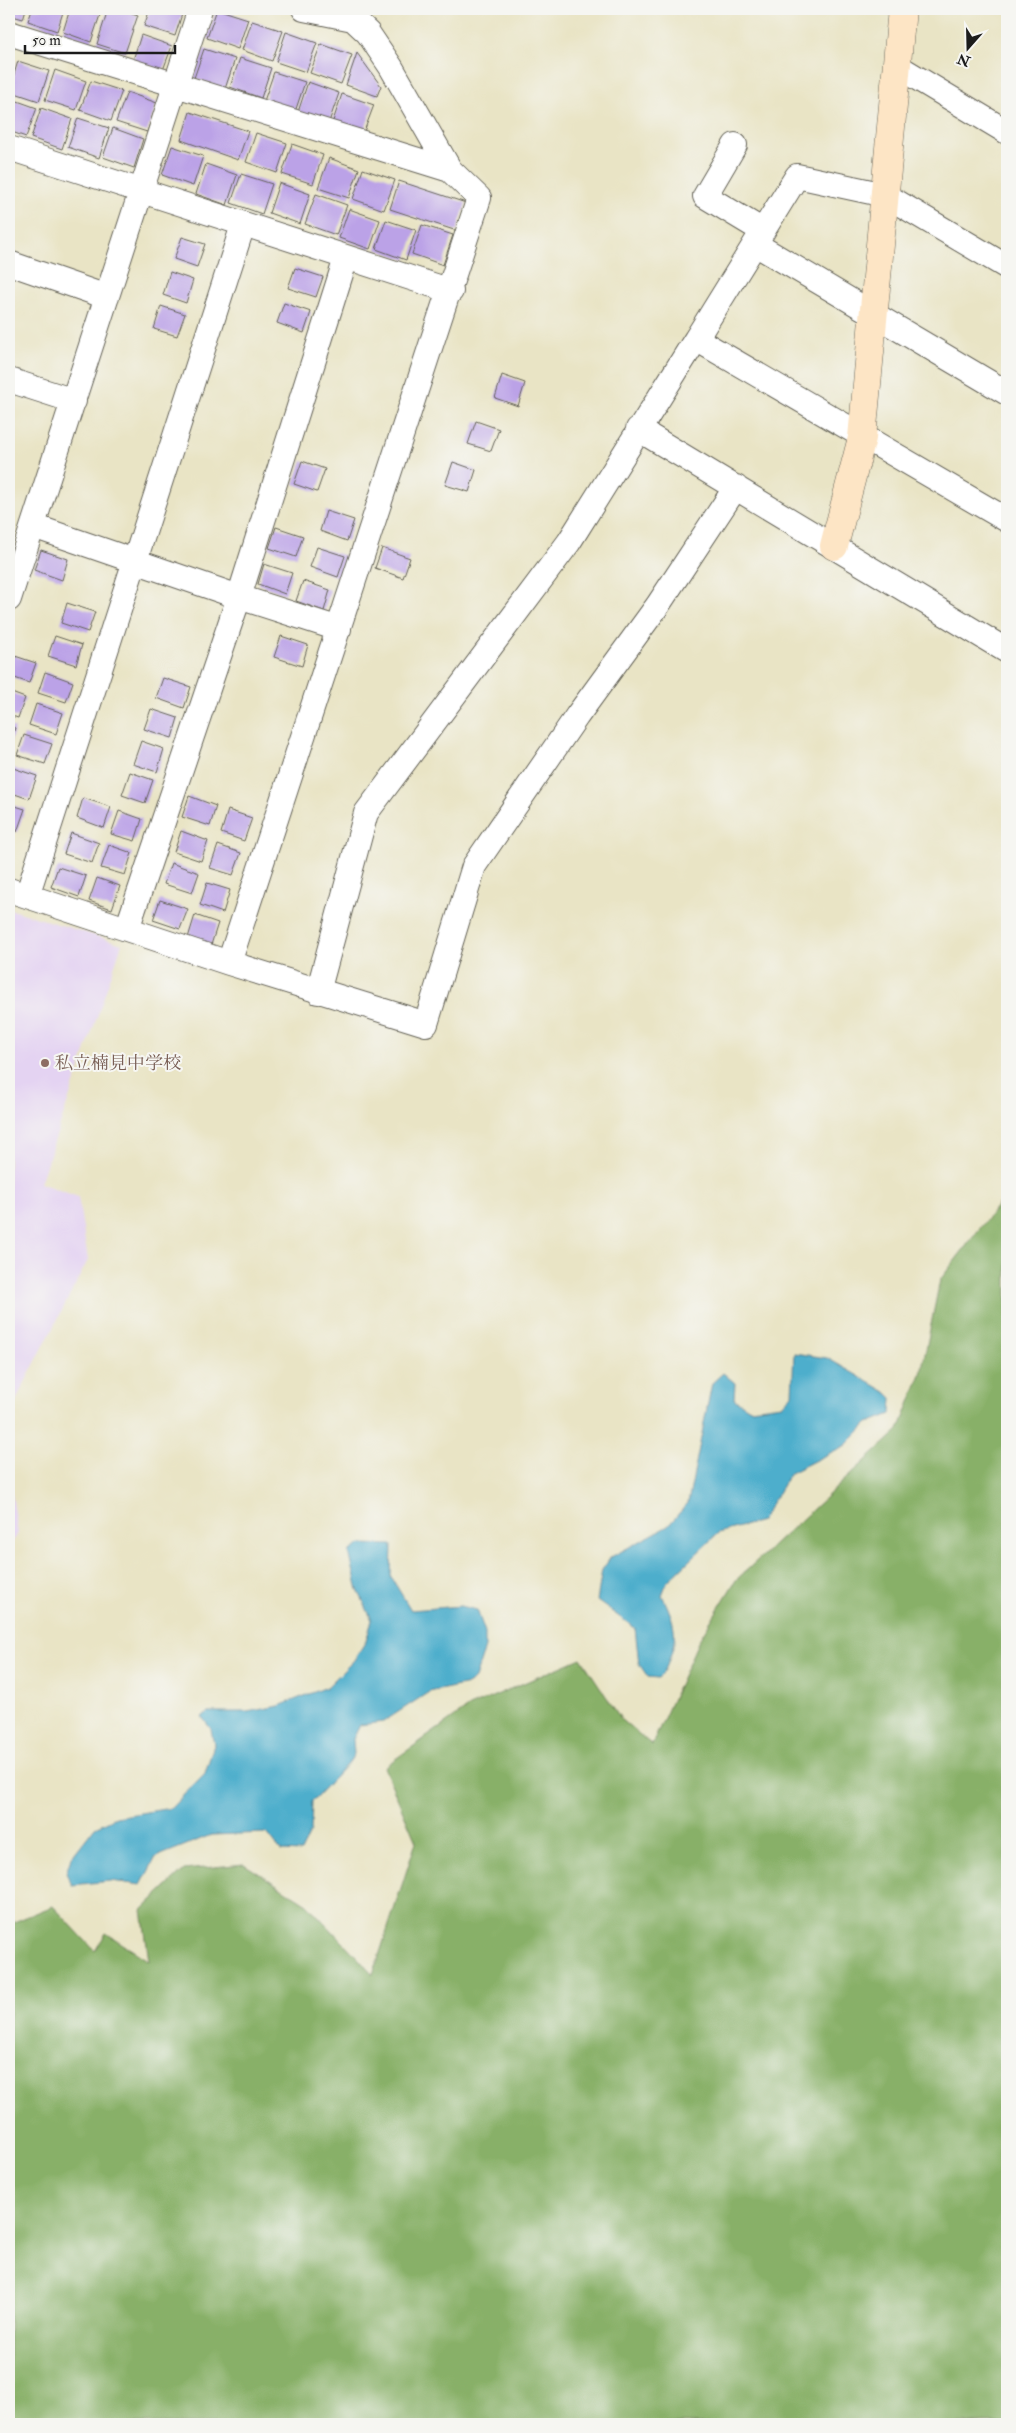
<svg xmlns="http://www.w3.org/2000/svg" width="1016" height="2433" font-family="'IM FELL Double Pica','Noto Serif JP',serif">
<style>
.built{fill:#e4d3f2}
.forest{fill:#88b067;stroke:#526642}
.water{fill:#4daecc;stroke:#346574}
.building{fill:#bba2e7}
.lines{fill:none;stroke-linecap:round;stroke-linejoin:round}
.street-casing{stroke:#646257;stroke-width:26}
.secondary-casing{stroke:#646257;stroke-width:29}
.street{stroke:#fff;stroke-width:24}
.secondary{stroke:#fde5c5;stroke-width:28}
.education-dot{fill:#8d6e63;stroke:#f6f6f2;stroke-width:2}
.labels{text-anchor:middle;stroke-width:4;stroke-linejoin:round;paint-order:stroke}
.education-label{font-size:18px;fill:#785e54;stroke:#f6f6f2;text-anchor:start}
</style>
<rect width="100%" height="100%" fill="#f6f6f2"/>
<filter id="ink" filterUnits="userSpaceOnUse"><feTurbulence type="fractalNoise" baseFrequency=".02" numOctaves="2"/><feDisplacementMap in="SourceGraphic" scale="10" xChannelSelector="R" yChannelSelector="G"/><feConvolveMatrix kernelMatrix="1 2 1 2 8 2 1 2 1" color-interpolation-filters="sRGB"/></filter>
<filter id="wash" filterUnits="userSpaceOnUse"><feTurbulence type="fractalNoise" baseFrequency=".0096" numOctaves="4" result="noise"/><feDisplacementMap in="SourceGraphic" scale="20" xChannelSelector="R" yChannelSelector="G"/><feGaussianBlur stdDeviation="1.12" result="paint"/><feColorMatrix in="noise" values="0 0 0 0 0 0 0 0 0 0 0 0 0 0 0 0 0 1.4 0 .05"/><feComposite in="paint" operator="in"/></filter>
<g filter="url(#wash)">
<rect width="100%" height="100%" fill="#e9e4c5"/>
<!-- built -->
<path class="built" d="M9 909 122 944 40 1183 78 1197 88 1260 20 1392 9 1418Z
M9 1474 18 1533 9 1548Z"/>
<!-- forest -->
<path class="forest" d="M1007 1193V2424H9V1924L53 1906 95 1951 106 1933 149 1961 142 1910 184 1870 244 1864 307 1904 373 1974 416 1842 384 1767 469 1707 581 1658 621 1719 652 1745 699 1640 736 1580 899 1430 921 1374 940 1280Z"/>
<!-- water -->
<path class="water" d="M794 1353 827 1358 886 1392 892 1398 891 1414 868 1423 846 1445 790 1473 761 1521 718 1533 667 1582 662 1595C673 1618 679 1633 670 1657 667 1666 665 1672 658 1678L648 1677 639 1664 635 1628 597 1601 602 1570 611 1557 668 1526 688 1503 712 1383 723 1373 735 1383 734 1399 750 1409 782 1405 792 1394Z
M361 1544 392 1545 391 1577 411 1610 461 1606 477 1610 485 1632V1647L475 1678 469 1684 429 1692 383 1722 360 1725 353 1739 354 1754 350 1761 312 1801 311 1831 301 1852 281 1851 267 1833 211 1835 156 1857 141 1885 110 1881 72 1885 66 1873 71 1858 95 1827 116 1817 171 1808 205 1773 214 1745 211 1729 202 1717 208 1712H247L279 1706 327 1687 354 1660 366 1641 372 1620 358 1590 349 1552Z"/>
<g id="blocks">
<!-- building -->
<path class="building" d="M9 9H26L23 19 9 15Z
M32 9H64L57 31 28 21Z
M70 9H102L91 42 63 32Z
M108 9H120L138 15 125 53 97 44Z
M150 9H176L183 11 175 36 144 26Z
M217 9 248 19 238 49 207 38Z
M252 21 283 31 272 61 242 50Z
M286 32 317 43 306 72 276 62Z
M141 35 172 46 163 70 133 60Z
M321 44 352 55 341 84 310 73Z
M204 49 235 59 225 89 194 78Z
M357 53 381 86 377 96 346 85Z
M240 58 271 68 261 98 230 87Z
M18 61 49 71 39 101 9 91Z
M55 70 86 81 76 110 45 100Z
M274 72 305 82 295 112 264 101Z
M91 81 122 91 111 121 80 110Z
M308 82 339 93 329 122 298 112Z
M127 92 157 103 147 132 116 122Z
M342 94 374 105 363 134 332 124Z
M9 98 37 108 26 137 9 131Z
M41 108 72 119 62 149 31 138Z
M190 112 248 131 238 160 181 140Z
M78 118 109 128 99 158 68 147Z
M113 128 143 139 134 168 103 157Z
M256 133 287 143 277 173 246 162Z
M292 144 323 155 313 184 282 174Z
M172 146 203 156 193 186 162 175Z
M329 158 359 169 349 198 318 188Z
M206 164 237 175 227 205 196 194Z
M363 169 395 180 384 210 353 199Z
M241 174 272 184 262 214 231 203Z
M399 181 466 203 457 231 390 209Z
M279 183 310 194 300 224 269 213Z
M316 194 347 205 336 235 305 224Z
M349 209 380 220 370 249 339 238Z
M386 220 416 230 406 260 376 249Z
M422 225 453 235 443 265 412 254Z
M182 237 205 244 197 267 174 259Z
M295 268 323 277 316 297 288 288Z
M170 272 193 280 186 303 163 295Z
M284 303 311 312 304 333 277 323Z
M161 306 185 314 177 336 154 329Z
M502 375 525 383 518 406 495 398Z
M476 421 499 429 491 451 468 444Z
M302 461 325 469 317 492 294 484Z
M453 462 476 470 469 492 445 485Z
M326 511 354 520 347 541 320 531Z
M276 527 303 536 296 557 269 548Z
M317 547 345 556 338 577 310 567Z
M382 548 410 558 403 578 375 568Z
M41 550 68 559 62 580 34 570Z
M264 564 292 573 285 594 258 584Z
M303 581 330 590 324 611 296 601Z
M67 603 95 612 88 632 61 623Z
M55 636 82 645 76 665 48 656Z
M281 636 308 645 302 666 274 657Z
M9 654 36 663 29 683 9 676Z
M45 672 73 682 66 702 38 693Z
M163 678 191 687 184 708 156 698Z
M9 692 25 698 18 718 9 715Z
M36 704 63 713 56 734 29 725Z
M151 709 178 718 172 738 144 729Z
M9 726 15 728 9 746Z
M24 735 52 744 45 764 17 755Z
M141 741 164 749 157 772 133 764Z
M13 768 37 776 29 799 9 792V783Z
M130 772 153 780 145 803 122 795Z
M189 796 216 806 210 826 182 817Z
M83 798 111 807 104 828 77 818Z
M9 804 25 809 17 832 9 829Z
M228 810 252 818 244 841 221 833Z
M119 811 142 819 135 841 111 834Z
M181 831 208 841 201 861 174 852Z
M71 833 99 843 92 863 64 854Z
M109 845 132 853 125 875 101 868Z
M218 845 241 853 233 875 210 868Z
M171 863 199 873 192 893 164 884Z
M58 867 86 876 79 897 51 887Z
M97 878 120 886 112 909 89 901Z
M207 883 230 890 223 913 200 905Z
M160 900 188 909 180 929 153 920Z
M195 915 218 923 211 945 188 938Z"/>
</g>
</g>
<g filter="url(#ink)">
<use href="#blocks" fill-opacity="0" stroke="#646257" stroke-width="1"/>
<g class="lines">
<defs>
<path id="street" d="M9 33 450 170
M897 66 1007 132
M735 145 705 196 763 231
M9 148 451 291
M755 244 1007 393
M9 263 107 297
M1007 267 885 195 797 176 696 339 1007 520
M9 380 74 401
M638 429 1007 651
M33 526 239 597 339 629
M9 599 200 9
M9 890 229 963 426 1024 474 866 577 716 658 605 736 487
M27 896 243 225
M127 929 239 597 346 258
M229 963 479 198 450 170 391 67 368 33 353 19 304 9
M318 992 366 813 569 542 696 339"/>
<path id="secondary" d="M834 546 862 438 902 9"/>
</defs>
<!-- street casing -->
<use href="#street" class="street-casing"/>
<!-- secondary casing -->
<use href="#secondary" class="secondary-casing"/>
<!-- street -->
<use href="#street" class="street"/>
<!-- secondary -->
<use href="#secondary" class="secondary"/>
</g>
</g>
<!-- markers -->
<circle class="education-dot" cx="45" cy="1063" r="5"/>
<g class="labels">
<!-- education labels -->
<g class="education-label">
<text x="55" y="1069">私立楠見中学校</text>
</g>
</g>
<!-- margin -->
<rect width="1016" height="2433" fill="none" stroke="#f6f6f2" stroke-width="30"/>
<!-- north arrow -->
<g transform="translate(968 48) rotate(200)" stroke="#f6f6f2" stroke-width="4" paint-order="stroke">
<path d="M0-4L9 19L0 12L-9 19Z" fill="#1c1c1c"/>
<text y="-8" font-size="14" font-weight="bold" text-anchor="middle" fill="#1c1c1c">N</text>
</g>
<!-- scale -->
<path d="M25 45v8h150v-8" fill="none" stroke="#1c1c1c" stroke-width="2.5"/>
<text x="32" y="45" font-size="15" fill="#1c1c1c" stroke="#f6f6f2" stroke-width="4" paint-order="stroke">50 m</text>
</svg>
